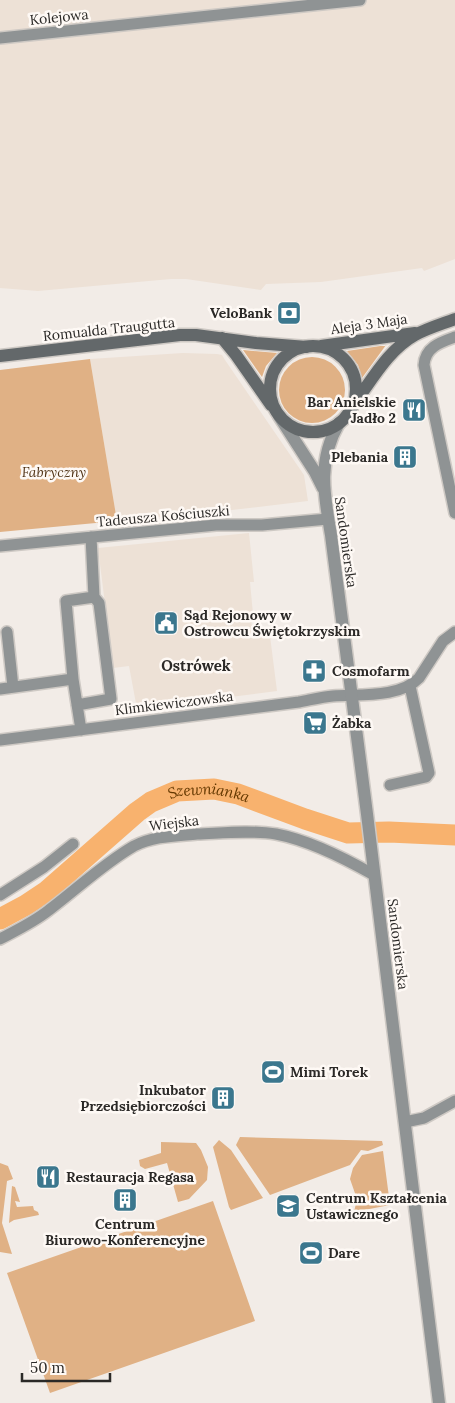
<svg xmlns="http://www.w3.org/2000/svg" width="455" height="1403" font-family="Lora,serif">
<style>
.built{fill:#ede1d6}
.green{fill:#e0b185}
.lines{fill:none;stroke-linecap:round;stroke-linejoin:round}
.river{stroke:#f8b26e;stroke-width:21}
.minor-casing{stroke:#cec9c4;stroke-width:14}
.tertiary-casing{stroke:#cec9c4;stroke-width:15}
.secondary-casing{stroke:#cec9c4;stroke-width:15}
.minor{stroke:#8f9394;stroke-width:11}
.tertiary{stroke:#8f9394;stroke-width:12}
.secondary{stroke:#63686a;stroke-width:12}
.labels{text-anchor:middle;stroke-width:5;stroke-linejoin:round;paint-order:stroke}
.street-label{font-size:14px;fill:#2b2927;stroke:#fef9f5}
.poi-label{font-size:14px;font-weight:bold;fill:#2b2927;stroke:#fef9f5;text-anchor:start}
.park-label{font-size:14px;font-style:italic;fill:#533619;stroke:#fef9f5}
.neighbourhood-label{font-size:15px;font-weight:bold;fill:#2b2927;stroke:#fef9f5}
.water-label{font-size:15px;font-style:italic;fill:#643800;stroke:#fef9f5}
</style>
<rect width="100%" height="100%" fill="#f2ece7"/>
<!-- built -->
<path class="built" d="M0 0H455V259L424 271 422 268 321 282 266 284 261 290 186 279H171L38 291 0 288Z
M183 353 217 354 222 355 225 360 304 475 308 501 215 512 117 521 90 359Z
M249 533 254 582H250L253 614 250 615 254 638 270 636 277 691 137 709 129 666 113 668 98 548Z"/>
<!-- green -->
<path class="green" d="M387 345H386L362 378 358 365 347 351Z
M243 350 277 353 266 366 262 377Z
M279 390a33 33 0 1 1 66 0a33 33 0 1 1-66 0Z
M90 359 117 521 0 532V370Z
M240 1137 382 1141 383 1145 368 1151 361 1150 350 1165 270 1195 236 1145Z
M219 1140 231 1150 263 1198 231 1210 229 1207 213 1147Z
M161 1142 196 1143 201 1150 208 1167 207 1180 189 1199 178 1202 167 1163 145 1169 140 1166 139 1160 161 1153Z
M383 1151 390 1205 354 1212 357 1199 350 1179 353 1168 362 1155Z
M0 1163 8 1166 13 1179 7 1181 2 1223 12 1254 0 1252Z
M12 1186 15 1187 20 1202 15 1201 17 1207 33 1206 34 1210 38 1212 39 1215 14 1220 9 1223Z
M213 1201 255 1321 50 1393 7 1273Z"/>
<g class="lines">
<!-- river -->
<path class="river" id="s1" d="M0 919 26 905 47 891 137 812 151 802 177 791 214 789 238 794 305 819 348 833 389 832 455 835"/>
<defs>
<path id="minor" d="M0 38 360 0
M455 337C441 342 425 347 424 365L455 513
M0 546 216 525H262L328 519
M7 632 13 687
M73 679 66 601 94 597 91 537
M0 689 73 679 81 730
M77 705 111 699 99 603 94 597
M0 740 299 702C310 700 322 697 333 696 359 694 400 698 419 678L443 641 455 632
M390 785 426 777 429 773 410 686
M0 895 44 867 73 844
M0 939C17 930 34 922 49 910 77 889 103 864 134 846 153 836 176 836 197 834 223 833 250 830 276 834 308 840 346 859 374 875
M405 1122 424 1118 455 1101"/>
<path id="tertiary" d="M279 416 315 472 323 488
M339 423C317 461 324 495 331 535L367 814 439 1403"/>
<path id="secondary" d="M222 338 236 355 271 405
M321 346 415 333
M270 389a43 43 0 1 1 86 0a43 43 0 1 1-86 0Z
M0 356 180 335H196L256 343 307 347
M354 404C372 380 388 350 415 335 428 328 442 324 455 319"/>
</defs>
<!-- minor casing -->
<use href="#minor" class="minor-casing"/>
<!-- tertiary casing -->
<use href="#tertiary" class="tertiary-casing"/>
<!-- secondary casing -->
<use href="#secondary" class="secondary-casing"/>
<!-- minor -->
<use href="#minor" class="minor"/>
<!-- tertiary -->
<use href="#tertiary" class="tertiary"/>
<!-- secondary -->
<use href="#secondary" class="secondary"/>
</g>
<!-- icons -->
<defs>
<symbol id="bank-square" viewBox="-11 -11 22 22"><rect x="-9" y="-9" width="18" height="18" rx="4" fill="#3b778e" stroke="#fef9f5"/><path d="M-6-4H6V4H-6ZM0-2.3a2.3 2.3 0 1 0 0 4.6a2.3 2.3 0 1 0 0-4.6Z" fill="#fff"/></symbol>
<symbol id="restaurant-square" viewBox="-11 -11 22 22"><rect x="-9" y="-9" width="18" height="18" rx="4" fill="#3b778e" stroke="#fef9f5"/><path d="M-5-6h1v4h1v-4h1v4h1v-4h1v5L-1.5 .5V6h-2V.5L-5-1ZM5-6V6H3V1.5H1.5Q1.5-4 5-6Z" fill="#fff"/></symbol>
<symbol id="building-square" viewBox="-11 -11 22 22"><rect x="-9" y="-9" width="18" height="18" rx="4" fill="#3b778e" stroke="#fef9f5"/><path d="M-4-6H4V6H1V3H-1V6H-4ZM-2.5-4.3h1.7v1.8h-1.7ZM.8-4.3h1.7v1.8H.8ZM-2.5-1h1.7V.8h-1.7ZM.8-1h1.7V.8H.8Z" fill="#fff"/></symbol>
<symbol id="civic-square" viewBox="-11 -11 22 22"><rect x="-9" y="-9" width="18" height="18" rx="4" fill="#3b778e" stroke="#fef9f5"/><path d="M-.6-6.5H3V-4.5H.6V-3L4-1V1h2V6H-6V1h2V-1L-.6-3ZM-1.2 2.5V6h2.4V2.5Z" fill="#fff"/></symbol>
<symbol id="pharmacy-square" viewBox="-11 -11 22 22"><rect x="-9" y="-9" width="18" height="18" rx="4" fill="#3b778e" stroke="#fef9f5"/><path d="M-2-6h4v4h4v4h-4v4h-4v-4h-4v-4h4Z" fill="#fff"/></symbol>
<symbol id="supermarket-square" viewBox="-11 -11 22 22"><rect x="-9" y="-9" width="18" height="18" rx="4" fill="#3b778e" stroke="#fef9f5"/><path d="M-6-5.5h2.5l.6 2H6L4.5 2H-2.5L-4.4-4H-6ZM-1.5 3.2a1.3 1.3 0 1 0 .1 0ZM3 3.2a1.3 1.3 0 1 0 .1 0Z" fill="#fff"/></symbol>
<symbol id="stadium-square" viewBox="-11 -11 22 22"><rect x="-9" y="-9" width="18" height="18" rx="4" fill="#3b778e" stroke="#fef9f5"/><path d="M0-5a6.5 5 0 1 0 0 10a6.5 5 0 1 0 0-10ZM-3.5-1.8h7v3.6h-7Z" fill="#fff"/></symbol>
<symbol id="school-square" viewBox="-11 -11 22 22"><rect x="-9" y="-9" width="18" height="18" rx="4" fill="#3b778e" stroke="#fef9f5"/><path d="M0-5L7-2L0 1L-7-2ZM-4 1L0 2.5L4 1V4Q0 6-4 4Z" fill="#fff"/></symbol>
</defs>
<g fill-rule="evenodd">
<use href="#bank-square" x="275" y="299" width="28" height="28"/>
<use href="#restaurant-square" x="400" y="396" width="28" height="28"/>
<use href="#building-square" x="391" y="443" width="28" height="28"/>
<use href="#civic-square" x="152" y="609" width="28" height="28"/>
<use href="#pharmacy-square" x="300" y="657" width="28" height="28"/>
<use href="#supermarket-square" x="301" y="709" width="28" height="28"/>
<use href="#stadium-square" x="259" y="1058" width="28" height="28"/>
<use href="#building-square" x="209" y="1084" width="28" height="28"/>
<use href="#restaurant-square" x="34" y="1163" width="28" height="28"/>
<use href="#building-square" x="111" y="1186" width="28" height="28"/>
<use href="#school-square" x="274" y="1192" width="28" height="28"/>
<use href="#stadium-square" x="297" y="1239" width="28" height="28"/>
</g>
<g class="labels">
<!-- street labels -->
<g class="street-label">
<text transform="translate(59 17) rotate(-6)" y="5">Kolejowa</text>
<text transform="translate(369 324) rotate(-8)" y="5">Aleja 3 Maja</text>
<text transform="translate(109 329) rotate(-6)" y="5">Romualda Traugutta</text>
<text transform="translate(163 516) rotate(-5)" y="5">Tadeusza Kościuszki</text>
<text transform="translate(346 542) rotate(82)" y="5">Sandomierska</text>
<text transform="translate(174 703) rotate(-7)" y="5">Klimkiewiczowska</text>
<text transform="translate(174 823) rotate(-7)" y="5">Wiejska</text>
<text transform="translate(398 944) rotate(83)" y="5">Sandomierska</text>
</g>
<!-- poi labels -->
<g class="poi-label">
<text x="272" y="318" text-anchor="end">VeloBank</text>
<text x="396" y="407" text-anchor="end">Bar Anielskie<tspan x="396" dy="16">Jadło 2</tspan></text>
<text x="388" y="462" text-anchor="end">Plebania</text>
<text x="184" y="620">Sąd Rejonowy w<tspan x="184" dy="16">Ostrowcu Świętokrzyskim</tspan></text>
<text x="332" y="676">Cosmofarm</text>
<text x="332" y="728">Żabka</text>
<text x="290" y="1077">Mimi Torek</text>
<text x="206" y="1095" text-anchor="end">Inkubator<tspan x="206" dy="16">Przedsiębiorczości</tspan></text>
<text x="66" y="1182">Restauracja Regasa</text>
<text x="306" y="1203">Centrum Kształcenia<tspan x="306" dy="16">Ustawicznego</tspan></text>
<text x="125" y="1229" text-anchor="middle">Centrum<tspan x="125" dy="16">Biurowo-Konferencyjne</tspan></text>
<text x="328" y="1258">Dare</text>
</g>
<!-- park labels -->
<g class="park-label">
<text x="54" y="477">Fabryczny</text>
</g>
<!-- neighbourhood labels -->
<g class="neighbourhood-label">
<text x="196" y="671">Ostrówek</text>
</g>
<!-- water labels -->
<g class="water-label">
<text dy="5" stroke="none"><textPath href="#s1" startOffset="252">Szewnianka</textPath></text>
</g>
</g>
<!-- scale -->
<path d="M22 1373v8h88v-8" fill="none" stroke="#2b2927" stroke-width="2.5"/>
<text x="30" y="1373" font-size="15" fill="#2b2927" stroke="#fef9f5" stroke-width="4" paint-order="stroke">50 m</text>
</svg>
